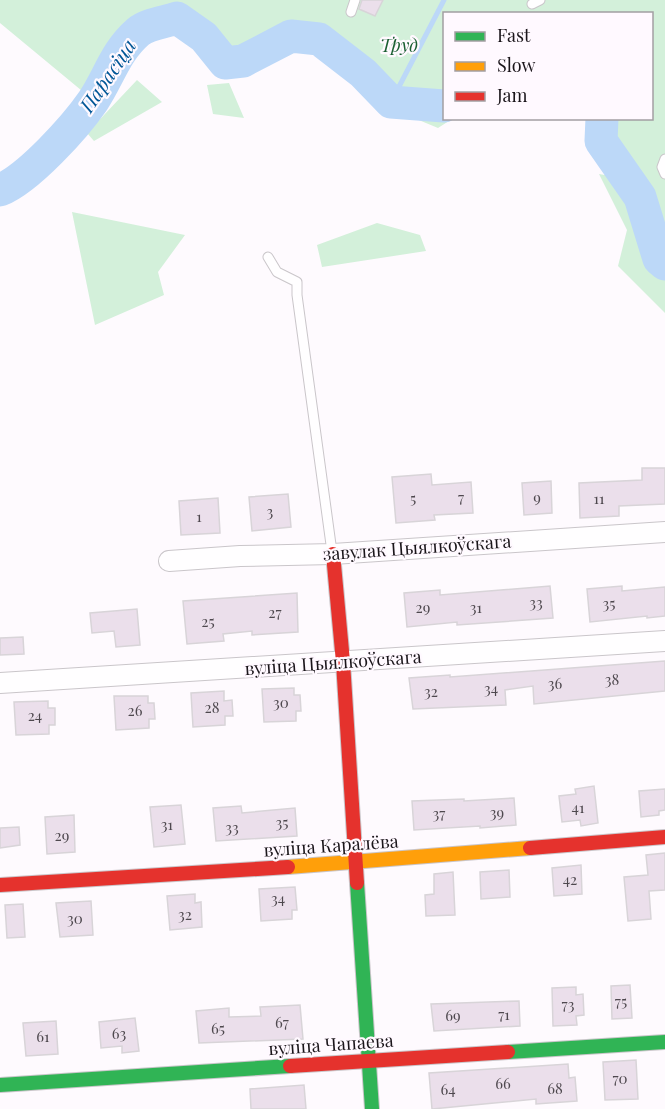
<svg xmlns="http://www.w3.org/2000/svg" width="665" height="1109" font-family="'Playfair Display',serif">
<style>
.green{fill:#d3f0da}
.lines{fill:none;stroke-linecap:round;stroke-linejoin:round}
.stream{stroke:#bcd8f8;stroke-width:5}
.river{stroke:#bcd8f8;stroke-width:33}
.building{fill:#ebdfeb;stroke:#d8d4d8;stroke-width:1.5}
.lane-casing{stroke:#cac6ca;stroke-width:11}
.street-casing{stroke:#cac6ca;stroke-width:22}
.fast-casing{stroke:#cac6ca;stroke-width:16}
.slow-casing{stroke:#cac6ca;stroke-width:16}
.jam-casing{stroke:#cac6ca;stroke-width:16}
.lane{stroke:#fffeff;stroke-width:9}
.street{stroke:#fffeff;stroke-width:20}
.fast{stroke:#30b455;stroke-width:14}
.slow{stroke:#ff9f0a;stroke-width:14}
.jam{stroke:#e5322d;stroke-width:14}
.labels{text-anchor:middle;stroke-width:4.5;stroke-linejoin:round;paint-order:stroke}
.number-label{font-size:15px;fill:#4e484e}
.park-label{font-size:18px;font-style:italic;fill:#1a5f32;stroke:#fff9ff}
.street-label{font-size:18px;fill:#1a151a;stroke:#fff9ff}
.water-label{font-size:20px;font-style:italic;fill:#005696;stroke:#fff9ff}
</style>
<rect width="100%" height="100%" fill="#fefafe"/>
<!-- green -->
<path class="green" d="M0 0H665V313L618 266 627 230 599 174 627 179 601 141 602 119 652 118V14H444V118L452 119 438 128 368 99 342 57 319 39 291 36 243 61 225 63 204 37 177 18 140 30 119 51 93 100 0 23Z
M137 80 162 102 94 141 87 133Z
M229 83 244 118 213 114 207 85Z
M72 212 185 235 158 272 164 295 95 325Z
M377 223 420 235 426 251 322 267 317 245Z"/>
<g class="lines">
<!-- stream -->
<path class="stream" d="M391 102 444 0"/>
<!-- river -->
<path class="river" d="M602 118 601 141 640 197 659 259 665 264
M0 190C28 179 75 127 93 101 109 77 115 52 138 32 147 24 166 22 177 18L204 37 225 63 243 61 291 36 319 39 363 73 391 102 444 106"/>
</g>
<!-- building -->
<path class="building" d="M362 0H383L375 16 359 9Z
M642 468H665V504L619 506V516L580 518 579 483 642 480Z
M431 474 432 485 471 482 473 513 434 515 435 520 396 523 392 477Z
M551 481 552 513 524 515 522 483Z
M288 494 291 527 252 531 249 497Z
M218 498 220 533 181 535 179 501Z
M550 586 553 618 457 625V622L407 627 404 593 440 590V595Z
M622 586V591L665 587V616L647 618V616L590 622 587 589Z
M297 593 298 632 252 635V631L223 634 224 641 187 644 183 601Z
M137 609 140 645 116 647 114 631 92 633 90 613Z
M23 637 24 654 0 655V638Z
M665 661V691L534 704 533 686 505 690 506 705 413 709 409 678 450 675V677Z
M294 688V695H300L301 711H296V721L264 722 262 689Z
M224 691V701L232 700 233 716H225V725L193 727 191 693Z
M114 696H148V703H154L155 719H149V728L116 730Z
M48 701V708H55V725H49V734L16 735 14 702Z
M594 786 598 823 581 826 580 820 562 822 559 796 576 794 575 789Z
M665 789V810L659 811V815L641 817 639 791Z
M514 798 516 825 480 828V826L414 830 412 801 464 799V801Z
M181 805 185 844 154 847 150 807Z
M241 806 242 813 295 808 297 836 216 841 213 808Z
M74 815 75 852 47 854 45 817Z
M19 827 20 845 0 848V828Z
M665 853V890L649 891 651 919 628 921 624 877 648 875 646 855Z
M581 865 582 894 554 896 552 868Z
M509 870 510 897 481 899 480 872Z
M453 872 455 915 426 916 425 895 434 894V874Z
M295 887 297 910H292V919L261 921 259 889Z
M195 894V903L201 902 202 927 170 930 167 896Z
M91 901 93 935 60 937 56 903Z
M23 904 25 937 7 938 5 905Z
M630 985 632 1018 612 1019 611 986Z
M576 987V995L583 994 584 1015 576 1016 577 1025 553 1026 552 988Z
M519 1001 520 1026 434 1031 431 1004Z
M300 1005 303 1039 199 1043 196 1011 229 1008V1017L261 1016 260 1007Z
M135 1018 139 1051 122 1053V1046L101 1048 99 1022Z
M56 1021 58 1054 26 1056 23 1023Z
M636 1060 638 1099 605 1100 603 1062Z
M568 1064 569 1078 575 1077 577 1101 536 1104V1099L432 1109 429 1073Z
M304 1085 306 1109H251L250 1089Z"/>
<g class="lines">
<defs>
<path id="lane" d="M532 4 540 0
M351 12 355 0
M665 159 662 167 665 174
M268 257 277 272 297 282V295L332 552"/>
<path id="street" d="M169 561 240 556 333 554 665 532
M0 683 665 641"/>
<path id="fast" d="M357 883 372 1109
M508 1052 665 1042
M0 1085 290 1066"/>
<path id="slow" d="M288 867 530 848"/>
<path id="jam" d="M333 554 343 662 357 883
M530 848 665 837
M0 885 288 867
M290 1066 508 1052"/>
</defs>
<!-- lane casing -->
<use href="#lane" class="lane-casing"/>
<!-- street casing -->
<use href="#street" class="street-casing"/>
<!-- fast casing -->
<use href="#fast" class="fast-casing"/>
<!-- slow casing -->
<use href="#slow" class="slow-casing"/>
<!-- jam casing -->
<use href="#jam" class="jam-casing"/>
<!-- lane -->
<use href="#lane" class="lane"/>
<!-- street -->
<use href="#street" class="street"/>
<!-- fast -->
<use href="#fast" class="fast"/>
<!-- slow -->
<use href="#slow" class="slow"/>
<!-- jam -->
<use href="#jam" class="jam"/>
</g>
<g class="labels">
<!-- number labels -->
<g class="number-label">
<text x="461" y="503">7</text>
<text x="537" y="503">9</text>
<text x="413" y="504">5</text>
<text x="599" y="504">11</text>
<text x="270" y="517">3</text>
<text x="199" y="522">1</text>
<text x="536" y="608">33</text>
<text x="609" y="609">35</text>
<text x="423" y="613">29</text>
<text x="476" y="613">31</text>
<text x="275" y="618">27</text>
<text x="208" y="627">25</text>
<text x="612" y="685">38</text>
<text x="555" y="689">36</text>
<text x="491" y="694">34</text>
<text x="431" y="697">32</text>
<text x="281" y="708">30</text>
<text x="212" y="713">28</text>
<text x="135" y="716">26</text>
<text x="35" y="721">24</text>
<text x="578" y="813">41</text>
<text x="497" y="818">39</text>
<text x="439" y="819">37</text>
<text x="282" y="828">35</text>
<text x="167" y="830">31</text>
<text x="232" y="833">33</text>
<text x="62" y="841">29</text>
<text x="570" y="885">42</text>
<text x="278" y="904">34</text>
<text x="185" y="920">32</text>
<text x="75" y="924">30</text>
<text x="621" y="1007">75</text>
<text x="568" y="1010">73</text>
<text x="504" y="1020">71</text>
<text x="453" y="1021">69</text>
<text x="282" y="1028">67</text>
<text x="218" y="1034">65</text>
<text x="119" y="1039">63</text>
<text x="43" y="1042">61</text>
<text x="620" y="1084">70</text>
<text x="503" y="1089">66</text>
<text x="555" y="1094">68</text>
<text x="448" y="1095">64</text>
</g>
<!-- park labels -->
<g class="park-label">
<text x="399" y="52">Труд</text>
</g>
<!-- street labels -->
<g class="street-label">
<text transform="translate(417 548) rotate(-4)" y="6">завулак Цыялкоўскага</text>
<text transform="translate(333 663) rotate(-4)" y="6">вуліца Цыялкоўскага</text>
<text transform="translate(331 846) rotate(-4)" y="6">вуліца Каралёва</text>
<text transform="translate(331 1045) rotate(-4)" y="6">вуліца Чапаева</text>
</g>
<!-- water labels -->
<g class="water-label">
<text transform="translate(108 76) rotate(-56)" y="7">Парасіца</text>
</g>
</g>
<!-- legend -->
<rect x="443" y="12" width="210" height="108" fill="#fff9ff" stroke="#a39ea3" stroke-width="1.5"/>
<rect x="455" y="32" width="30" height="9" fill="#30b455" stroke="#a39ea3" stroke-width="1.5"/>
<text x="497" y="42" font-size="18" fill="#1a151a">Fast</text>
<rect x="455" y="62" width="30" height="9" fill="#ff9f0a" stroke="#a39ea3" stroke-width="1.5"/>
<text x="497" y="72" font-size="18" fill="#1a151a">Slow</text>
<rect x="455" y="92" width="30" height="9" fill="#e5322d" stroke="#a39ea3" stroke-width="1.5"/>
<text x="497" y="102" font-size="18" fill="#1a151a">Jam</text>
</svg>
